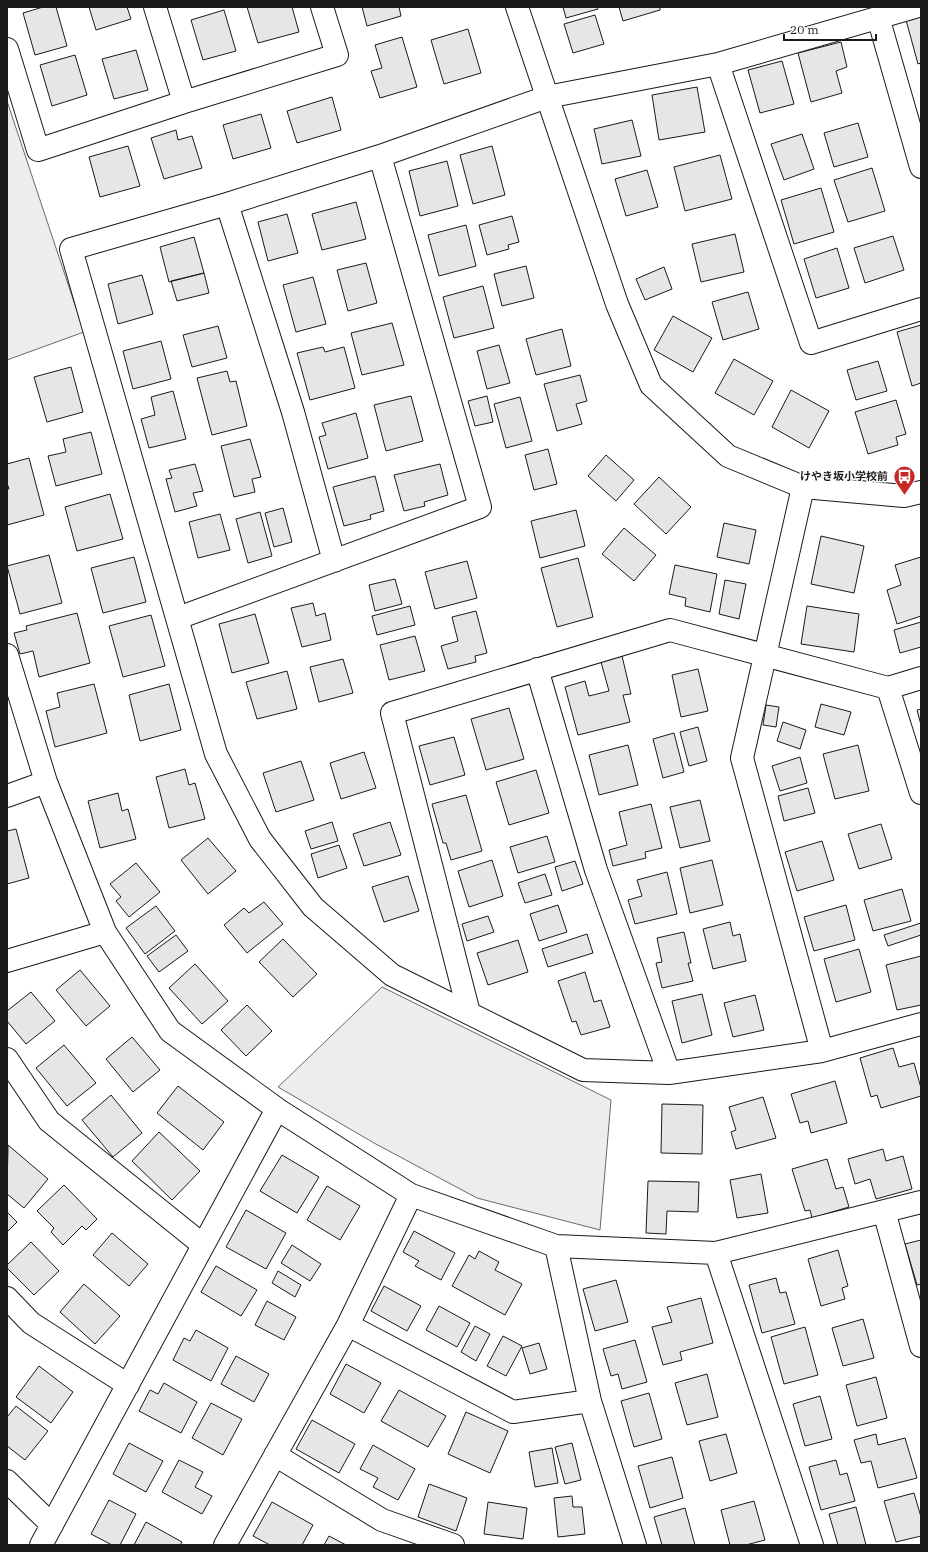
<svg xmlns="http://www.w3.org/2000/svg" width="928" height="1552" font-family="'IBM Plex Serif','Noto Sans JP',serif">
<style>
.green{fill:#ededed;stroke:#6a6a6a}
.building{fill:#e6e6e6;stroke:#1a1a1a}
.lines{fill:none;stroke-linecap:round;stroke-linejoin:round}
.minor-casing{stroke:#1a1a1a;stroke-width:24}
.tertiary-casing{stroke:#1a1a1a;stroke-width:24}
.minor{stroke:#fff;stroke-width:22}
.tertiary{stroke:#fff;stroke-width:22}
.labels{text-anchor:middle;stroke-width:3;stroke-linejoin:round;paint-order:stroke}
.poi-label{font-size:11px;font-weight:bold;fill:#1a1a1a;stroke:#fff;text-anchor:end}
</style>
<rect width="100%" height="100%" fill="#fff"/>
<!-- green -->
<path class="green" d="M7 101 84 332 7 360Z
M382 987 611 1100 600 1230 477 1198 374 1143 278 1087Z"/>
<!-- building -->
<path class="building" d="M43 7H56L67 46 35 55 23 13Z
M89 7H127L131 19 96 30Z
M247 7H292L299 32 258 43Z
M362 7H399L401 16 367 26Z
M563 7H597L598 9 566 18Z
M619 7H660V10L623 21Z
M224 10 236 51 203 60 191 20Z
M595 15 604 44 573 53 564 24Z
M921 15V63L918 64 906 20Z
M468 29 481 73 444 84 431 40Z
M402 37 417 87 380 98 371 71 382 68 375 45Z
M841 42 847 67 836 71 842 93 811 102 798 53Z
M136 50 148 90 114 99 102 59Z
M75 55 87 95 52 106 40 65Z
M782 61 794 104 760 113 748 70Z
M697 87 705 132 659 140 652 95Z
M332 97 341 130 297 143 287 111Z
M261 114 271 148 233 159 223 125Z
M632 120 641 156 602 164 594 129Z
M858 123 868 157 834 167 824 133Z
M176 130 178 140 192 136 202 168 164 179 151 138Z
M802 134 814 169 784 180 771 144Z
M128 146 140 186 100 197 89 157Z
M492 146 505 195 473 204 460 155Z
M720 155 732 199 685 211 674 167Z
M447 161 458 206 420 216 409 171Z
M872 168 885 211 848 222 834 180Z
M647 170 658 207 626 216 615 179Z
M821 188 834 232 794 244 781 200Z
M356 202 366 239 322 250 312 214Z
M287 214 298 253 268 261 258 222Z
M512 216 519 242 508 245 509 249 487 255 479 225Z
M466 225 476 266 439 276 428 235Z
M735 234 744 272 701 282 692 244Z
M893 236 904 270 865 283 854 248Z
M194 237 204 273 169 282 160 247Z
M837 248 849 288 816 298 804 259Z
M366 263 377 303 348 311 337 270Z
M526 266 534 298 502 306 494 274Z
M664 267 672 289 645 300 636 279Z
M204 273 209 293 177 301 171 281Z
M142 275 153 314 118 324 108 284Z
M313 277 326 324 296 332 283 285Z
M483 286 494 328 454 338 443 297Z
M748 292 759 329 723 340 712 302Z
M673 316 712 338 693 372 654 350Z
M392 323 404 365 362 375 351 333Z
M921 325V383L912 386 897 332Z
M218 326 227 358 192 367 183 335Z
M562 329 571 366 536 375 526 339Z
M161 341 171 379 133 389 123 351Z
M499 345 510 383 487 389 477 351Z
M323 347 325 352 344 347 355 388 310 400 297 353Z
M734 359 773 381 754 415 715 393Z
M878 361 887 391 856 400 847 370Z
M71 367 83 412 47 422 34 377Z
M227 371 230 382 236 381 247 426 212 435 197 378Z
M580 375 587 401 576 404 582 424 557 431 544 384Z
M791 390 829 411 809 448 772 427Z
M173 391 186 439 149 448 141 419 155 415 151 397Z
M411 396 423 441 386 451 374 405Z
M487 396 493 422 475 426 468 401Z
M520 397 532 441 506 448 494 404Z
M896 400 906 434 896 437 898 445 868 454 855 412Z
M356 413 368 458 328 469 319 437 326 435 322 423Z
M91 432 102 474 56 486 48 456 66 452 63 439Z
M250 439 261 477 252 479 255 492 234 497 221 446Z
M548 449 557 484 534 490 525 455Z
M606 455 634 480 616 501 588 476Z
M29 458 44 515 7 525V489H9L7 483V464Z
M195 464 203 491 193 493 197 506 175 512 166 479 172 478 169 470Z
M440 464 448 495 424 502 425 506 404 511 394 475Z
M375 476 384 511 370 515 371 519 344 526 333 487Z
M659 477 691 507 666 534 634 504Z
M110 494 123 539 77 551 65 507Z
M283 508 292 542 274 547 265 513Z
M576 510 585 546 540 558 531 521Z
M260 512 272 556 248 563 236 519Z
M220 514 230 550 198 558 189 522Z
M724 523 756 530 749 564 717 557Z
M624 528 656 555 634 581 602 554Z
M821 536 864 546 854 593 811 584Z
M49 555 62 603 20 614 7 566Z
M134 557 146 602 103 613 91 568Z
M921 557V616L897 624 887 590 901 585 895 565Z
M578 558 593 617 557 627 541 568Z
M467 561 477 598 435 609 425 572Z
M675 565 717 574 710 612 685 606 686 598 669 594Z
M395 579 402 604 375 611 369 585Z
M725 580 746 584 739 619 719 614Z
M313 603 316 616 325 613 331 640 302 647 291 608Z
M410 606 415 625 377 635 372 616Z
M807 606 859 614 854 652 801 644Z
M476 611 487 653 475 656 476 662 448 669 441 646 458 641 452 617Z
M77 613 90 663 39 677 33 651 20 654 14 633 27 630 26 626Z
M255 614 269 663 232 673 219 624Z
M151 615 165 666 123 677 109 626Z
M921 622V647L900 653 894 630Z
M415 636 425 671 389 680 380 645Z
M622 656 631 694 623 695 630 722 578 735 565 687 585 681 589 696 609 691 601 662Z
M343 659 353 693 319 702 310 667Z
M698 669 708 711 681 717 672 675Z
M287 671 297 709 257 719 246 682Z
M94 684 107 733 55 747 46 711 60 707 57 693Z
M169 684 181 730 140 741 129 695Z
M821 704 851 712 844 735 815 727Z
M766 705 779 707 776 727 763 725Z
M509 708 524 759 486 770 471 719Z
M921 709V725L917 710Z
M783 722 806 730 800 749 777 741Z
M698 727 707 761 689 766 680 732Z
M674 733 684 772 663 778 653 739Z
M454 737 465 775 430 785 419 746Z
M628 745 638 785 599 795 589 755Z
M858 745 869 791 835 799 823 754Z
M364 752 376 788 341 799 330 763Z
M800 757 807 783 780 791 772 766Z
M301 761 314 800 276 812 263 773Z
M185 769 189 785 195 783 205 819 169 828 156 777Z
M536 770 549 813 509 825 496 782Z
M808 788 815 813 784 821 778 796Z
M118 793 122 811 128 809 136 839 100 848 88 801Z
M466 795 482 851 451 860 446 843H443L432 804Z
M700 800 710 841 680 848 670 807Z
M651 804 662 848 645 852 646 858 613 866 609 850 627 845 619 812Z
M332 822 338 841 311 849 305 831Z
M390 822 401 855 364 866 353 834Z
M881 824 892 859 859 869 848 834Z
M16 829 29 878 7 884V831Z
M547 836 555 862 518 873 510 847Z
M208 838 236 871 208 894 181 860Z
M822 841 834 880 797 891 785 852Z
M339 845 347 868 318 878 311 854Z
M492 860 503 896 469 907 458 871Z
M712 860 723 905 690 913 680 868Z
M575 861 583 884 562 891 555 867Z
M136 863 160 892 129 917 116 901 121 897 110 884Z
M667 872 677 914 635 924 628 900 642 896 637 880Z
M545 874 552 895 525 903 518 883Z
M408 876 419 911 384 922 372 887Z
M902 889 911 921 873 931 864 900Z
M264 902 283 924 247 953 224 925 244 908 249 913Z
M558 905 567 932 539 941 530 914Z
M846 905 855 940 814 951 804 917Z
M156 906 175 931 145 954 126 928Z
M488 916 494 932 467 941 462 924Z
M730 922 733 936 740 934 746 961 713 969 703 929Z
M921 923V935L888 946 884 935Z
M684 932 691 963H688L693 981 662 988 656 963 662 962 657 938Z
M587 934 593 953 548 967 542 949Z
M176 935 188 951 159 972 147 956Z
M283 939 317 974 293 997 259 962Z
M518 940 528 972 488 985 477 953Z
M859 949 871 992 836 1002 824 959Z
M921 956V1005L897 1010 886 965Z
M195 964 228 1001 202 1024 169 988Z
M80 970 110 1006 86 1026 56 990Z
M585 972 594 1002 601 1000 610 1027 581 1035 576 1021 572 1022 558 981Z
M31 992 55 1021 26 1044 7 1021V1011Z
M702 994 712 1035 682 1043 672 1001Z
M755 995 764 1030 733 1037 724 1003Z
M247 1005 272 1031 246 1056 221 1030Z
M132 1037 160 1070 133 1092 106 1059Z
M64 1045 96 1083 67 1106 36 1068Z
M893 1048 899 1067 914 1063 921 1088V1096L881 1108 877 1095 871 1097 860 1058Z
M835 1081 847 1123 811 1133 808 1121 800 1123 791 1094Z
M178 1086 224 1122 203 1150 157 1113Z
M111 1095 142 1133 113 1157 82 1120Z
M763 1097 776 1138 736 1149 731 1132 736 1130 729 1107Z
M662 1104 703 1105 702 1154 661 1153Z
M159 1132 200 1171 172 1200 132 1161Z
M8 1145 48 1179 24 1208 7 1194Z
M883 1149 886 1161 903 1156 912 1189 876 1199 870 1179 855 1184 848 1159Z
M282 1155 319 1177 297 1213 260 1191Z
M827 1159 836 1189 843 1187 849 1207 812 1218 810 1210 805 1211 792 1169Z
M761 1174 768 1213 737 1218 730 1180Z
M648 1181 699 1182 698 1212 667 1211 666 1234 646 1233Z
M64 1185 97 1219 86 1230 82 1226 63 1245 51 1232 54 1228 37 1211Z
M327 1186 360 1206 340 1240 307 1220Z
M246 1210 286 1233 266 1269 226 1247Z
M7 1212 17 1222 7 1232Z
M414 1231 455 1253 441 1280 415 1266 419 1261 403 1252Z
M112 1233 148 1264 129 1286 93 1255Z
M921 1240V1284L917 1285 905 1244Z
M31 1242 59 1271 34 1295 7 1268V1265Z
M292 1245 321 1264 310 1281 281 1263Z
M838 1250 848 1286 842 1288 845 1299 821 1306 808 1259Z
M479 1251 499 1262 495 1270 522 1284 505 1315 452 1286 469 1255 475 1259Z
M216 1266 257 1290 241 1316 201 1292Z
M278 1271 301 1285 295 1297 272 1283Z
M776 1278 780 1293 786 1292 795 1324 762 1333 749 1285Z
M616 1280 628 1322 595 1331 583 1289Z
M84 1284 120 1316 95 1344 60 1312Z
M384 1286 421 1306 407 1331 371 1311Z
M701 1298 713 1343 680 1352 682 1360 663 1365 652 1327 672 1322 667 1307Z
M267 1301 296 1317 284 1340 255 1325Z
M439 1306 470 1323 457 1347 426 1330Z
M863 1319 874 1358 843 1366 832 1328Z
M475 1326 490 1334 476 1361 461 1352Z
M805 1327 818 1375 784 1384 771 1337Z
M196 1330 228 1348 211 1381 173 1360 184 1338 190 1341Z
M503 1336 522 1346 506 1376 487 1366Z
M635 1340 647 1382 622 1389 618 1374 611 1376 603 1349Z
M539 1343 547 1369 530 1374 522 1348Z
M236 1356 269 1374 254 1402 221 1384Z
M346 1364 381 1383 364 1413 330 1394Z
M39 1366 73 1392 51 1423 16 1397Z
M707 1374 718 1417 687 1425 675 1383Z
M876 1377 887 1418 857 1426 846 1385Z
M164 1383 197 1402 181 1433 139 1411 150 1390 158 1394Z
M399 1390 446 1416 428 1447 381 1421Z
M649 1393 662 1439 634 1447 621 1401Z
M820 1396 832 1439 805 1446 793 1404Z
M211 1403 242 1419 223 1455 192 1438Z
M16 1406 48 1431 25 1460 7 1446V1417Z
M466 1412 508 1431 490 1473 448 1454Z
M312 1420 355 1444 339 1473 296 1449Z
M726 1434 737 1473 710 1481 699 1441Z
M876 1434 878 1445 905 1438 917 1478 878 1488 871 1461 861 1463 854 1440Z
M129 1443 163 1461 146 1492 113 1474Z
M572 1443 581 1480 565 1484 555 1447Z
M373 1445 415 1469 398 1500 373 1487 378 1478 360 1469Z
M552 1448 558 1483 535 1487 529 1452Z
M672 1457 683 1498 650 1508 638 1466Z
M179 1460 203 1472 195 1487 212 1496 202 1514 162 1492Z
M836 1460 840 1475 847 1473 855 1501 821 1510 809 1467Z
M429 1484 467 1498 456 1531 418 1517Z
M914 1493 921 1517V1536L896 1542 884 1501Z
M572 1496 573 1507H582L585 1534 558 1537 554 1498Z
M109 1500 136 1514 120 1545H112L91 1534Z
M754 1501 765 1540 746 1545H730L721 1510Z
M272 1502 313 1525 302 1545H270L253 1536Z
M488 1502 527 1508 523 1539 484 1534Z
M856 1507 866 1545H838L829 1514Z
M685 1508 695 1545H662L654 1517Z
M146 1522 182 1542 180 1545H134Z
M329 1536 346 1545H324Z"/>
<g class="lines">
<defs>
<path id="minor" d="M155 7 184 102 337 55 322 7
M915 7 718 64 547 97 380 156 227 204 71 249 216 754 260 839 313 907 392 975 583 1070 669 1073 822 1051 921 1024
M878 17 921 167
M7 49 38 150 184 102
M718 64 811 343 921 309
M227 204 293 412 334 561
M803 487 742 758 822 1051
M178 618 480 507 380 156
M7 655 46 782 105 932 170 1031 277 1109 411 1195 556 1246 716 1253
M537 669 596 870 669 1073
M888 688 921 793
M7 796 46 782
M7 961 105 932
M469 1013 392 713 670 630 888 688 921 678
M7 1059 49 1121 203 1245
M884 1211 921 1346
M556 1246 590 1401 635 1545
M7 1298 31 1323 128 1385
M348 1325 513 1412 590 1401
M275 1455 382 1520 453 1545
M7 1481 52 1525
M41 1545 277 1109
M225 1545 348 1325 411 1195
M812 1545 716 1253 921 1202"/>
<path id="tertiary" d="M517 7 617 304 651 385 728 456 803 487 904 496 921 492"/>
</defs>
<!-- minor casing -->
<use href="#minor" class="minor-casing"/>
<!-- tertiary casing -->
<use href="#tertiary" class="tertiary-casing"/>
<!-- minor -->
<use href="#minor" class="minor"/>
<!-- tertiary -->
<use href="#tertiary" class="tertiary"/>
</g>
<!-- icons -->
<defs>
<symbol id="bus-pin" viewBox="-11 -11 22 30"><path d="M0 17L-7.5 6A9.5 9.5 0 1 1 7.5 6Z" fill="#c62828" stroke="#fff"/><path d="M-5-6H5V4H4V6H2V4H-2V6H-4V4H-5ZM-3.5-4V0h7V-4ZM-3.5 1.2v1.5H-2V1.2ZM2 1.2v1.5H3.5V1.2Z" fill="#fff"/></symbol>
</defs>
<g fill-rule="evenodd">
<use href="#bus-pin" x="892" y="464" width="25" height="34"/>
</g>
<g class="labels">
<!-- poi labels -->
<g class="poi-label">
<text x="888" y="480">けやき坂小学校前</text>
</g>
</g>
<!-- border -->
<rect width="928" height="1552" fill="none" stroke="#1a1a1a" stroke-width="16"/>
<!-- scale -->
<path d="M784 34v6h92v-6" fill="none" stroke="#1a1a1a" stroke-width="2"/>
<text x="790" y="34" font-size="12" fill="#1a1a1a" stroke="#ffffff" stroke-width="3" paint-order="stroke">20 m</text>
</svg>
